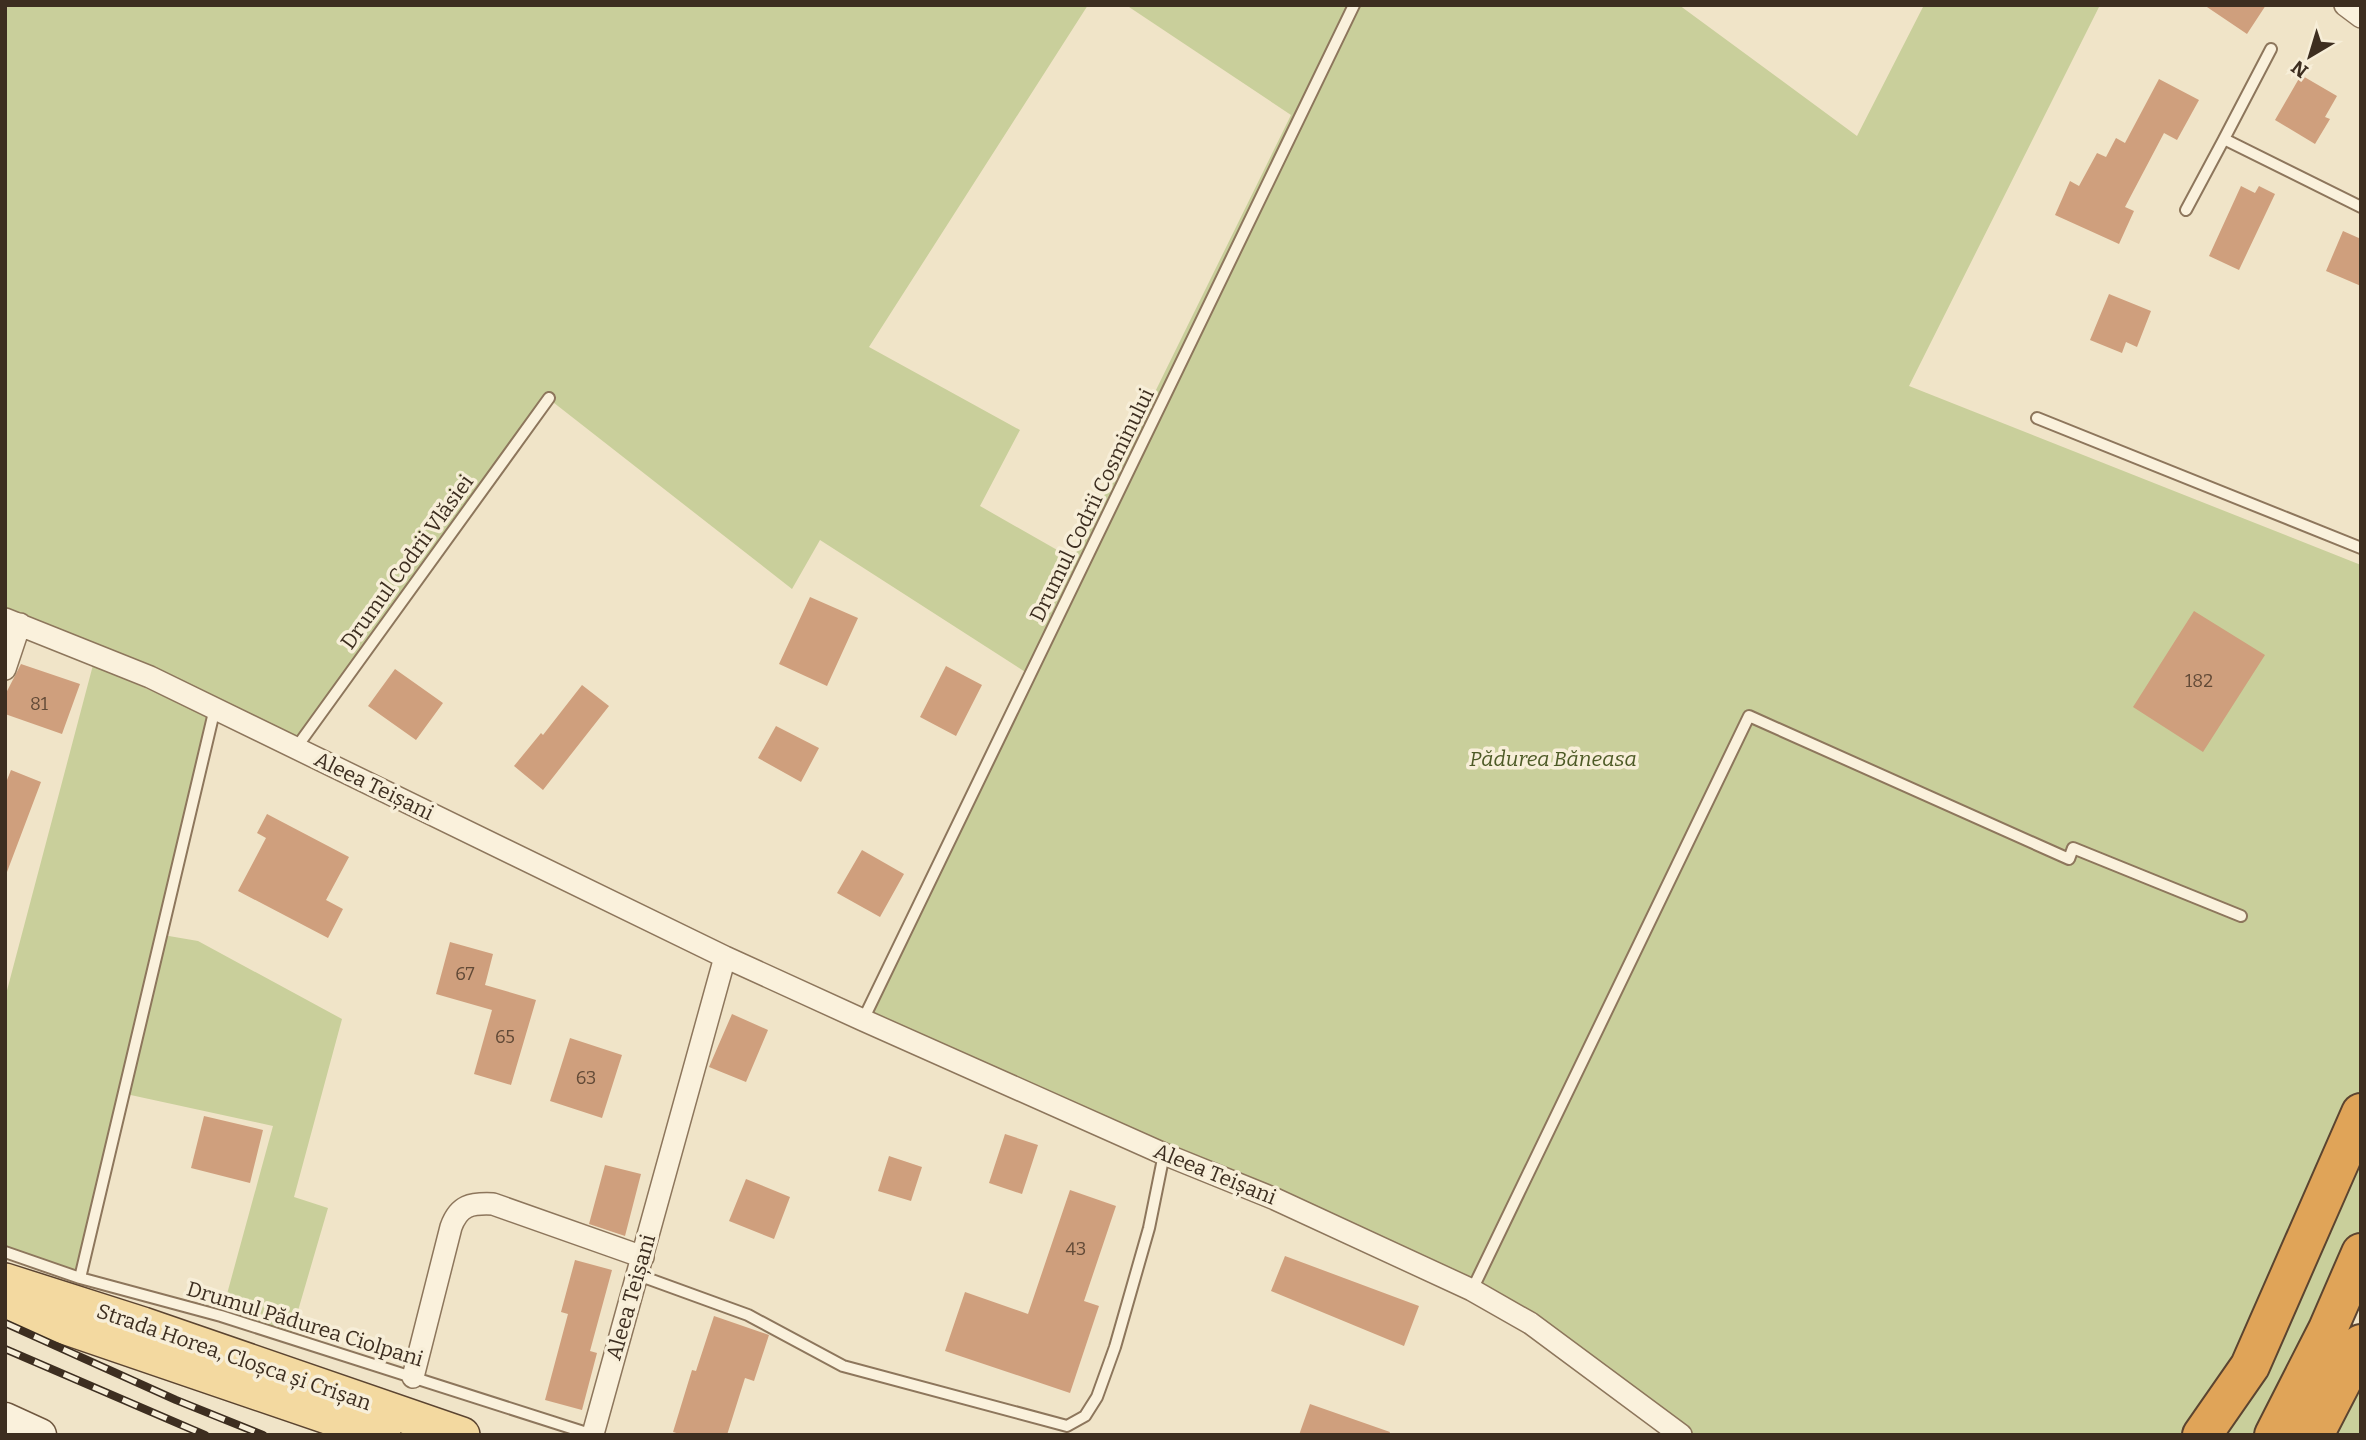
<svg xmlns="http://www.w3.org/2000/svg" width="2366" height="1440" font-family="Bitter,serif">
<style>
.green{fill:#c9cf9b}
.building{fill:#cf9f7d}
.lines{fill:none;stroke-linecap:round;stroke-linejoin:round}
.lane-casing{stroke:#8d765c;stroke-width:14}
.street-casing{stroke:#8d765c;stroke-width:24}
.secondary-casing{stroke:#6f573f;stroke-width:35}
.primary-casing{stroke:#5b4430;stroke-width:38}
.highway-casing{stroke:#5b4430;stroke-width:42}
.lane{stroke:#faf1dc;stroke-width:10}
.street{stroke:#faf1dc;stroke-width:21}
.secondary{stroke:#faf1dc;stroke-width:32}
.primary{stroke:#f3d9a0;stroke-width:35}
.highway{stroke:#e0a458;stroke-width:38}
.rail-casing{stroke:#3d2e20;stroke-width:8}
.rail{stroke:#f7eed8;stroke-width:5;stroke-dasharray:16;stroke-linecap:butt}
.labels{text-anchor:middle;stroke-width:7;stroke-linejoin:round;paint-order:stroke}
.number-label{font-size:18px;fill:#624a37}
.street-label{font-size:21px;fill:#3d2e20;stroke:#f7eed8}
.park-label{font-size:21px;font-style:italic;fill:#4d5a26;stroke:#f7eed8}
</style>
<rect width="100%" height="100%" fill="#f0e4c8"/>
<!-- green -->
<path class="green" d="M5 5H1088L869 347 1020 430 980 506 1073 559 1291 115 1126 5H1679L1857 136 1924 5H2100L1909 386 2361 565V1253L2274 1435H1681L1530 1323 863 1020 1030 675 820 540 792 589 549 399 296 748 5 619Z
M93 665 213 718 163 935 198 941 342 1019 294 1197 328 1208 290 1338 221 1316 273 1126 126 1094 80 1278 5 1252V998Z
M2361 1344V1435H2314Z"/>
<!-- building -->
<path class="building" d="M2204 5H2266L2247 34Z
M2301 75 2337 96 2325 117 2330 119 2315 144 2275 120Z
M2159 79 2199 100 2177 140 2164 133 2125 207 2134 211 2119 244 2055 215 2070 181 2079 186 2097 153 2106 157 2116 138 2125 143Z
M2241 186 2255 193 2259 186 2275 194 2239 270 2209 256Z
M2343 231 2361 239V286L2326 271Z
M2109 294 2151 311 2137 347 2126 342 2122 353 2090 340Z
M810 597 858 618 827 686 779 664Z
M2194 611 2265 655 2203 752 2133 707Z
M21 664 80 684 62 734 5 714V695Z
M946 666 982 685 956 736 920 717Z
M395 669 443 703 416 740 368 706Z
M582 685 609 706 543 790 514 766 541 733 543 735Z
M776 726 819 748 801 782 758 758Z
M11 770 41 782 7 872 5 785Z
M267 814 349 857 326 900 343 909 328 938 238 891 266 838 257 833Z
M862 850 904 874 880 917 837 893Z
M450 942 493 954 485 985 536 1000 511 1085 474 1074 492 1010 436 994Z
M732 1014 768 1030 746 1082 709 1067Z
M570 1038 622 1055 602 1118 550 1101Z
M204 1116 263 1130 250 1183 191 1168Z
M1005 1134 1038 1145 1022 1194 989 1183Z
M889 1156 922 1167 911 1201 878 1191Z
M605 1165 641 1174 625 1236 589 1224Z
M746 1179 790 1197 774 1239 729 1221Z
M1070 1190 1116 1206 1084 1301 1099 1306 1070 1393 945 1351 965 1292 1028 1314Z
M1285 1256 1419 1306 1404 1346 1271 1291Z
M575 1260 612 1270 590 1351 597 1353 582 1410 545 1400 568 1314 561 1312Z
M714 1316 769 1335 754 1381 745 1378 727 1435H683L673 1432 692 1370 696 1371Z
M1310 1404 1390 1432 1389 1435H1299Z"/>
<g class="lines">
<defs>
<path id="lane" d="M2271 49 2224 139 2361 207
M2186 210 2224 139
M2037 418 2361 548
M296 748 549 398
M863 1020 1354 5
M5 1252 80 1278 221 1316 593 1435
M638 1275 748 1315 843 1366 1067 1426 1085 1416 1097 1397 1115 1347 1149 1228 1164 1154
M80 1278 215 708
M1472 1290 1749 716 2069 859 2073 848 2241 916"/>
<path id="street" d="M2345 5 2361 17
M5 619 150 677 725 957 863 1020 1164 1154 1275 1199 1472 1290 1530 1323 1681 1435
M5 669 20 624
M413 1377 451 1227C459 1205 471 1203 493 1204L643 1257
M593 1434 725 957"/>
<path id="secondary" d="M5 1419 40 1435"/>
<path id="primary" d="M5 1281 143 1325 462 1435
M5 1306 383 1435"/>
<path id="highway" d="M2202 1435 2250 1366 2361 1113
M2274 1435 2328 1329 2361 1253
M2314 1435 2361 1344"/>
</defs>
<!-- lane casing -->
<use href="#lane" class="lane-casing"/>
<!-- street casing -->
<use href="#street" class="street-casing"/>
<!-- secondary casing -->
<use href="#secondary" class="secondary-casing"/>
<!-- primary casing -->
<use href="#primary" class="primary-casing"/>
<!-- highway casing -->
<use href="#highway" class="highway-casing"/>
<!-- lane -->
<use href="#lane" class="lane"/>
<!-- street -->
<use href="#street" class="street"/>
<!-- secondary -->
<use href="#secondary" class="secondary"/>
<!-- primary -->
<use href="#primary" class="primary"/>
<!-- highway -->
<use href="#highway" class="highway"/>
<defs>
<path id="rail" d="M5 1323 176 1400 263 1435
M5 1349 205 1435"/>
</defs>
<!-- rail casing -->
<use href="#rail" class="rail-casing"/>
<!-- rail -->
<use href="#rail" class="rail"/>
</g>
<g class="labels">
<!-- number labels -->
<g class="number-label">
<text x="2199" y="687">182</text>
<text x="39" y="710">81</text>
<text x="465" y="980">67</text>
<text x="505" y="1043">65</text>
<text x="586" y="1084">63</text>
<text x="1076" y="1255">43</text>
</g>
<!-- street labels -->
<g class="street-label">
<text transform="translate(1092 505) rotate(-64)" y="7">Drumul Codrii Cosminului</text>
<text transform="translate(407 562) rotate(-54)" y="7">Drumul Codrii Vlăsiei</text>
<text transform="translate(374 786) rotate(26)" y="7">Aleea Teișani</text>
<text transform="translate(1215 1174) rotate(22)" y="7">Aleea Teișani</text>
<text transform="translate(631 1297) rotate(-74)" y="7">Aleea Teișani</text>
<text transform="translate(305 1324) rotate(17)" y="7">Drumul Pădurea Ciolpani</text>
<text transform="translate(234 1357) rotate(19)" y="7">Strada Horea, Cloșca și Crișan</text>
</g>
<!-- park labels -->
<g class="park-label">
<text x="1553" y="766">Pădurea Băneasa</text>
</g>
</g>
<!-- border -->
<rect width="2366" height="1440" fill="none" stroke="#3d2e20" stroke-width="14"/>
<!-- north arrow -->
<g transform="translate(2310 56) rotate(218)" stroke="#f7eed8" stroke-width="5" paint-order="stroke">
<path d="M0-5L12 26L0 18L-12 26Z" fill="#3d2e20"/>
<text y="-10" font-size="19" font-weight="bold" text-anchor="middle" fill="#3d2e20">N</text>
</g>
</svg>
